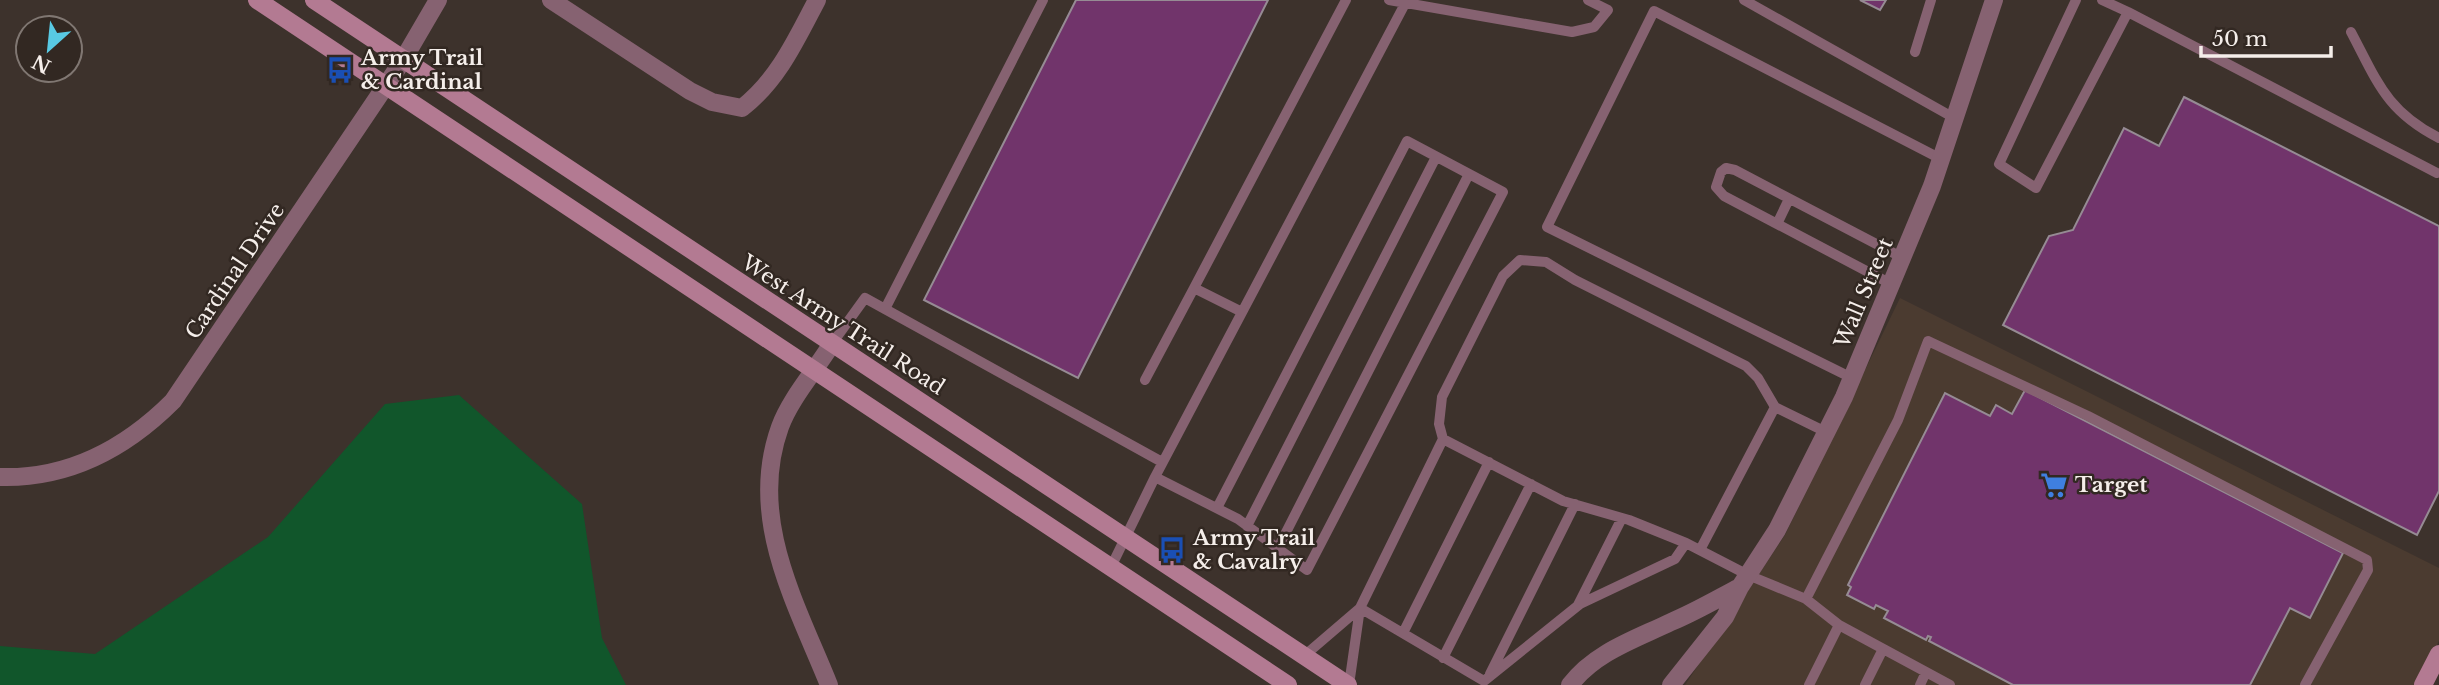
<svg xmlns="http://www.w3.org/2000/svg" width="2439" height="685" font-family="'Libre Baskerville',serif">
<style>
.built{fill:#4b3b30}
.green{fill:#11562b}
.building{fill:#71346b;stroke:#968b94;stroke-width:2}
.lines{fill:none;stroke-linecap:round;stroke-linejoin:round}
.lane{stroke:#866271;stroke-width:10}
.street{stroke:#866271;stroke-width:18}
.secondary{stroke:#b37a92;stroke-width:18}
.labels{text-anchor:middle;stroke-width:5;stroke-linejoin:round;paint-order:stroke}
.poi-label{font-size:21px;font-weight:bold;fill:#f5eeea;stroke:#322822;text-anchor:start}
.street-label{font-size:21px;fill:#f5eeea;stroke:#322822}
</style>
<rect width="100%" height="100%" fill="#3d322c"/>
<!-- built -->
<path class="built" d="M1900 298 2439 568V641L2416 685H1685L1785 535Z"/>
<!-- green -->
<path class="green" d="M459 395 582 504 602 638 626 685H0V646L95 654 268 537 385 404Z"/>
<!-- building -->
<path class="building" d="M1076 0H1268L1078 378 924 300Z
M1860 0H1886L1880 10Z
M2184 97 2439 226V491L2417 535 2003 325 2049 236 2073 230 2124 128 2159 146Z
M2025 390 2343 553 2310 618 2290 608 2250 685H2013L1929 641 1931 637 1928 636 1926 640 1884 618 1888 611 1876 605 1874 609 1847 595 1851 587 1848 585 1945 393 1990 416 1996 405 2012 414Z"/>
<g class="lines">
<!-- lane -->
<path class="lane" d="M1389 0 1572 32 1594 27 1608 10 1588 0
M1744 0 1956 119
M2076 0 1999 164 2036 188 2128 12 2102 0
M2128 12 2437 173
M2351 32C2377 81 2386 111 2439 138
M1915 52 1931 0
M1777 224 1789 199
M1893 285 1724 196 1716 187 1721 172 1726 168 1735 170 1903 258
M885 309 1043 0
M1242 312 1194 288 1346 0
M831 345 865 298 1162 462
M1852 378 1547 227 1654 11 1941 159
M1145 380 1194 288
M1443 439 1439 424 1442 397 1503 276 1520 260 1546 262 1575 280 1746 366 1758 378 1775 407
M1155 477 1238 519 1307 570 1503 192 1407 141 1217 508
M1247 526 1436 157
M1686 543 1748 575 1806 599 1898 420 1928 341 2088 416 2367 560 2368 570 2305 685
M1278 548 1469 174
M1700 550 1775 407 1826 432
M1111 567 1155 477 1407 0
M1806 599 1839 625 1809 685
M1578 605 1622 518
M1839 625 1950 685
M1403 633 1489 462
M1304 656 1360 608
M1443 658 1531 484
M1490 674 1575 504
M1349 685 1360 608 1443 439 1563 501 1629 520 1686 543 1675 559 1580 604 1484 681 1360 608
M1865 685 1883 649
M1920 685 1926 672"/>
<!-- street -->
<path class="street" d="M551 0 690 91 712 102 742 108C778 80 796 40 817 0
M0 477C68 479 126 448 173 401L403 60 438 0
M829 685C796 603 747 518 780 427 790 399 815 371 831 345
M1570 685C1595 652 1636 639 1671 622 1695 612 1717 599 1740 587
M1671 685 1725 617 1740 587 1777 530 1844 397 1932 186 1994 0"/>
<!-- secondary -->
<path class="secondary" d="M257 0 1288 685
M314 0 1348 685
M2423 685 2439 654"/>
</g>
<!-- icons -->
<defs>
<symbol id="bus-bare" viewBox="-9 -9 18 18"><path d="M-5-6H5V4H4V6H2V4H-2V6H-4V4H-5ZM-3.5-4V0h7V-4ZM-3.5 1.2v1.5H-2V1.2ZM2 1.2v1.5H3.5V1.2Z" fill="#1a4fb4" stroke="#322822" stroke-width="2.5" paint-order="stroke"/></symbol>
<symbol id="supermarket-bare" viewBox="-9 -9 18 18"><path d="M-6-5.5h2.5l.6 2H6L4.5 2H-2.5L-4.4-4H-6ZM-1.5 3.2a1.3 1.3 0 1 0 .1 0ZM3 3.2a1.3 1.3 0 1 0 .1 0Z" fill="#3f7fe0" stroke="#322822" stroke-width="2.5" paint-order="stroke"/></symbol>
</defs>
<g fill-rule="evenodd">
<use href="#bus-bare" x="321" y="51" width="38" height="38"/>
<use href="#supermarket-bare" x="2035" y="466" width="38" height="38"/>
<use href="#bus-bare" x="1153" y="531" width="38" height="38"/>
</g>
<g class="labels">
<!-- poi labels -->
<g class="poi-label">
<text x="361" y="65">Army Trail<tspan x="361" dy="24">&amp; Cardinal</tspan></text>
<text x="2075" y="492">Target</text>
<text x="1193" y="545">Army Trail<tspan x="1193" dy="24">&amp; Cavalry</tspan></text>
</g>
<!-- street labels -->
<g class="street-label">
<text transform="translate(235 271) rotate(-56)" y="7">Cardinal Drive</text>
<text transform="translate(1864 293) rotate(-67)" y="7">Wall Street</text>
<text transform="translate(843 325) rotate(33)" y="7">West Army Trail Road</text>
</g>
</g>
<!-- north arrow -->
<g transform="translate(49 49) rotate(207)"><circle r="33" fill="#322822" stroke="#807772" stroke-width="2"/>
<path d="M0-5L12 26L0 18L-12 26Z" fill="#58c9e3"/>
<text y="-10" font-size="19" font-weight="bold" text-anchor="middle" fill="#f5eeea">N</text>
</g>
<!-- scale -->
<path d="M2201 46v10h130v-10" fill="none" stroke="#f5eeea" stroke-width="3.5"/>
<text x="2212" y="46" font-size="21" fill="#f5eeea" stroke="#322822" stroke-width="5" paint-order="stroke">50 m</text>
</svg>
